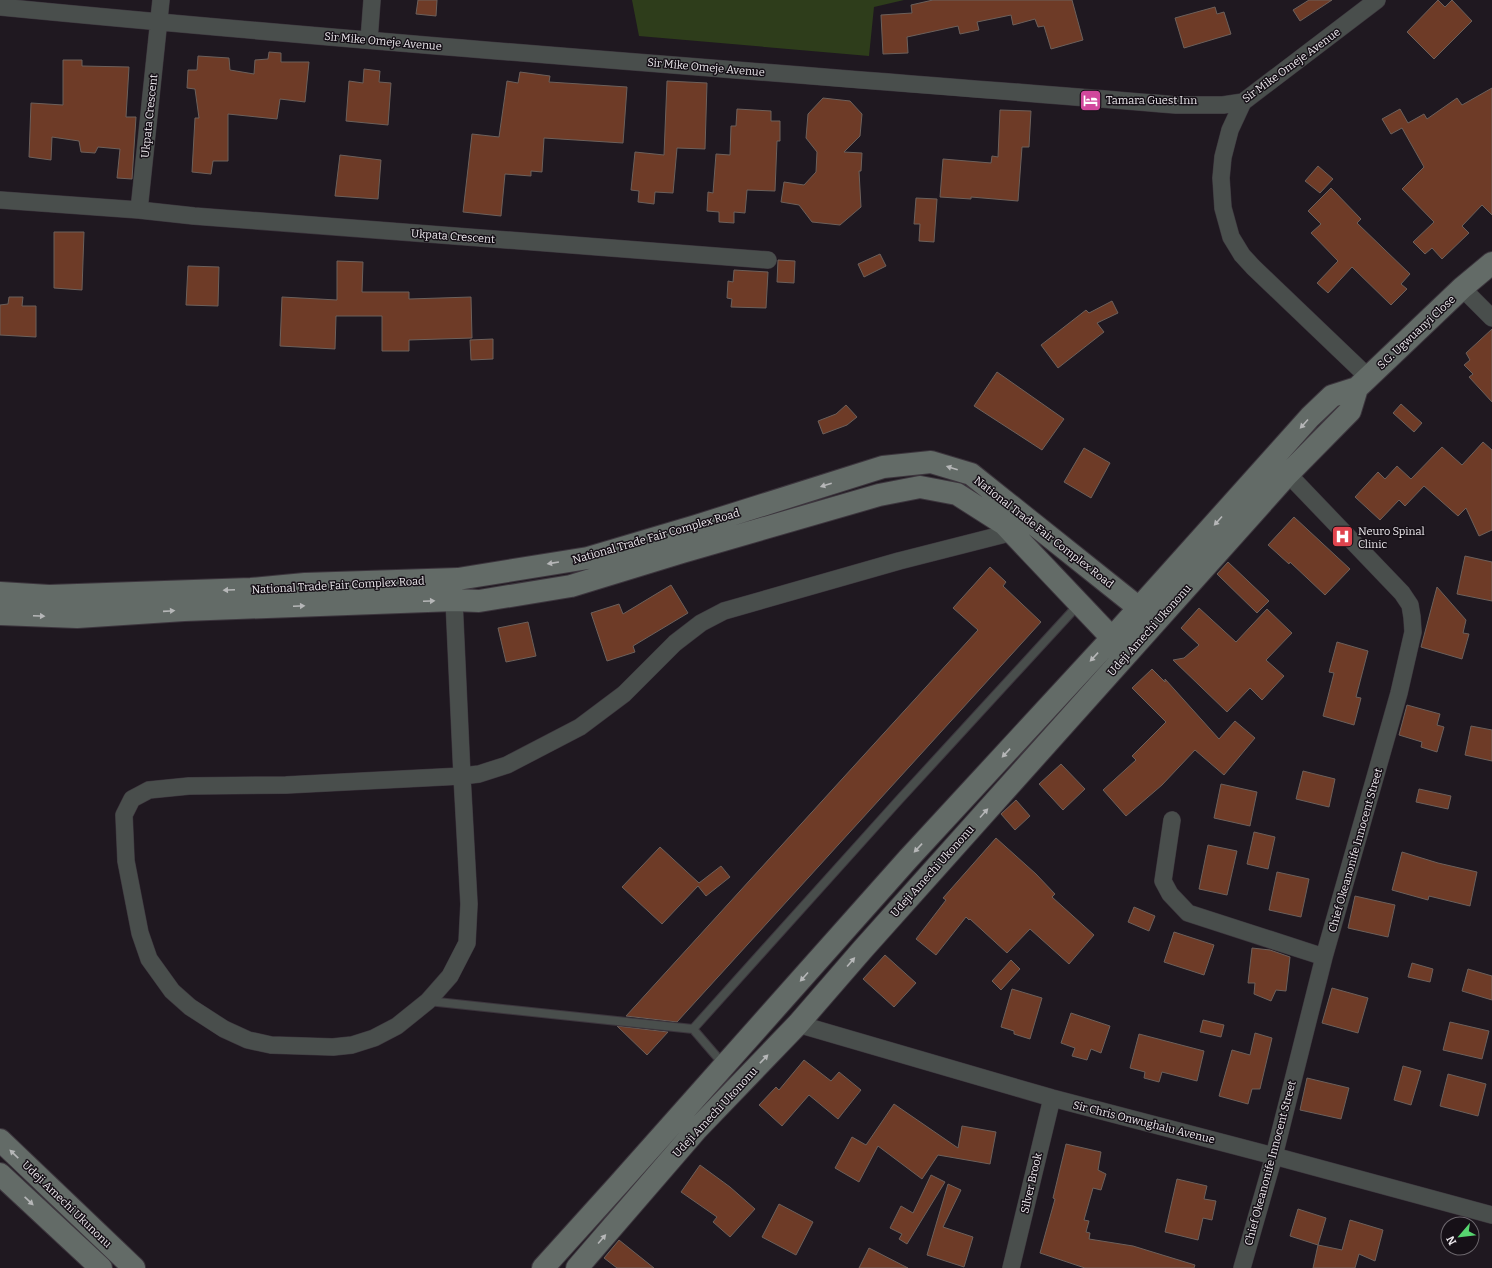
<svg xmlns="http://www.w3.org/2000/svg" width="1492" height="1268" font-family="Bitter,serif">
<style>
.green{fill:#2e3d1b}
.building{fill:#6e3b27;stroke:#6c605b}
.lines{fill:none;stroke-linecap:round;stroke-linejoin:round}
.service-casing{stroke:#3c353d;stroke-width:10}
.minor-casing{stroke:#3c353d;stroke-width:18}
.secondary-casing{stroke:#3c353d;stroke-width:24}
.service{stroke:#494e4c;stroke-width:8}
.minor{stroke:#494e4c;stroke-width:17}
.secondary{stroke:#636b67;stroke-width:22}
.oneway{fill:#b6b7b8}
.labels{text-anchor:middle;stroke-width:3;stroke-linejoin:round;paint-order:stroke}
.street-label{font-size:11px;fill:#ede9ee;stroke:#161017}
.poi-label{font-size:11px;fill:#ede9ee;stroke:#161017;text-anchor:start}
</style>
<rect width="100%" height="100%" fill="#1f1820"/>
<!-- green -->
<path class="green" d="M632 0H904L874 7 869 56 639 36Z"/>
<!-- building -->
<path class="building" d="M418 0H437L436 16 416 14Z
M933 0H1072L1083 40 1051 49 1044 26 1038 27 1035 19 1013 25 1011 15 977 22 979 30 960 34 958 26 907 37 908 53 883 54 881 15 912 13 911 5Z
M1309 0H1332L1300 21 1293 10Z
M1438 0 1445 7 1452 0 1472 21 1434 59 1407 32Z
M1215 7 1217 14 1224 12 1231 34 1184 48 1175 18Z
M269 52 281 53V62H309L305 102 280 99 277 119 228 114V161H213L211 174 192 172 195 118H199L195 89 187 88 188 70H197L198 56 229 58 230 70 254 74 255 60 268 59Z
M63 60H82V66L129 67 126 117H136L132 179 117 178 120 149 98 147 95 153 81 152 79 141 52 137 51 160 29 157 31 103 63 105Z
M364 69 380 71 379 82 391 83 388 125 346 121 349 81 363 83Z
M520 72 550 76 549 82 627 87 623 143 544 138 542 172 531 171V176L505 174 501 216 463 212 472 134 499 137 507 81 518 83Z
M667 81 707 83 705 149 677 148 673 193 655 192 654 204 638 202 639 191 631 190 635 152 664 155Z
M1492 88V215L1482 205 1462 226 1469 233 1442 259 1432 248 1425 254 1413 242 1434 222 1402 189 1424 167 1402 128 1391 134 1382 119 1400 109 1408 123 1424 114 1427 119 1457 98 1462 105Z
M823 98 850 101 862 114 860 136 844 152 862 153 861 171H859L861 207 840 225 812 222 799 205 781 202 784 182 804 185 816 172 817 152 806 138 808 114Z
M737 109 771 111V121H780V141H777L775 191 747 190 745 213 734 212V223L719 222V212L707 211 708 192 713 193 716 154 730 155 731 126H736Z
M1000 110 1031 111 1029 147H1022L1018 201 971 197V199L940 197 943 159 991 163 992 156 998 157Z
M340 155 381 160 378 199 335 196Z
M1318 166 1333 179 1320 193 1305 181Z
M1331 188 1361 219 1357 223 1410 274 1401 284 1407 289 1391 305 1352 267 1328 293 1317 283 1338 261 1311 233 1321 224 1308 211Z
M916 198 937 199 934 242 919 241 920 224H914Z
M54 232H84L82 290 54 288Z
M880 254 886 266 864 277 858 264Z
M778 260 795 261 794 283 777 282Z
M337 261 363 262 362 292H409V299L471 297 472 338 409 340V351H382V316H336L335 349 280 346 282 297 337 300Z
M188 266 219 267 218 306 186 305Z
M734 270 768 272 766 308 731 307 732 299 727 298 728 281 733 282Z
M9 297H23L22 306H36V337L0 335V305L8 304Z
M1112 301 1118 313 1097 323 1104 332 1058 368 1041 345 1086 310 1089 313Z
M1492 329V402L1469 377 1473 374 1464 365 1470 360 1466 353Z
M493 339V359L471 360 470 340Z
M997 372 1064 419 1042 450 974 406Z
M1401 404 1422 423 1414 432 1393 413Z
M846 405 857 417 847 425 823 434 818 421 836 414Z
M1483 442 1492 450V530L1479 536 1466 508 1458 516 1424 486 1405 506 1399 500 1380 520 1355 497 1378 472 1385 479 1397 466 1411 479 1442 447 1462 465Z
M1084 448 1110 463 1091 498 1064 482Z
M1294 517 1350 569 1325 595 1290 562 1289 564 1268 545Z
M1465 556 1492 562V601L1457 594Z
M1228 562 1269 601 1257 613 1217 574Z
M990 567 1006 582 1003 586 1041 622 677 1022 626 1016 978 630 953 608Z
M671 585 688 613 633 646 635 652 607 661 591 613 619 604 623 614Z
M1437 587 1466 620 1463 633 1469 634 1462 659 1421 647Z
M1199 608 1236 642 1267 609 1292 633 1266 660 1284 676 1262 700 1250 688 1227 712 1173 660 1184 658 1199 645 1181 628Z
M528 622 536 656 506 662 498 628Z
M1337 642 1368 651 1356 697 1361 698 1354 725 1323 716 1334 673 1329 672Z
M1152 669 1165 682V679L1219 739 1235 721 1255 738 1224 775 1195 750 1162 785 1126 816 1103 790 1136 760 1132 756 1166 722 1132 688Z
M1407 705 1440 714 1437 725 1444 727 1437 752 1421 747 1422 742 1399 735Z
M1471 726 1492 730V761L1465 755Z
M1061 764 1085 789 1063 810 1039 784Z
M1303 771 1335 779 1329 807 1296 799Z
M1221 784 1257 792 1250 826 1214 818Z
M1419 789 1451 796 1448 809 1416 802Z
M1016 800 1030 816 1015 830 1001 814Z
M1254 832 1275 837 1268 869 1247 864Z
M996 838 1036 874 1055 894 1052 897 1094 935 1069 964 1030 929 1007 953 970 919 969 920 966 917 936 955 916 939 946 900 943 898Z
M1208 845 1237 851 1227 895 1199 889Z
M660 847 699 883 721 866 730 877 706 896 698 886 662 924 622 887Z
M1402 852 1438 863 1477 872 1470 906 1429 896 1428 900 1392 890Z
M1277 872 1309 879 1301 917 1269 910Z
M1355 896 1395 905 1388 937 1348 928Z
M1134 907 1155 916 1149 931 1128 922Z
M1174 932 1214 945 1204 975 1164 962Z
M1252 948 1270 950 1290 957 1286 991 1276 990 1271 1001 1254 994 1255 983H1248Z
M885 955 916 983 894 1007 863 979Z
M1011 960 1020 969 1001 990 992 981Z
M1412 963 1433 969 1430 982 1408 977Z
M1468 969 1492 976V1000L1462 991Z
M1332 988 1368 998 1358 1033 1322 1023Z
M1012 989 1042 998 1030 1039 1014 1034V1031L1001 1027Z
M1071 1013 1110 1026 1101 1053 1091 1049 1087 1060 1072 1056 1075 1048 1061 1043Z
M1203 1020 1224 1025 1221 1037 1200 1032Z
M1450 1022 1489 1031 1482 1059 1443 1050Z
M617 1026 668 1032 647 1055Z
M1255 1033 1272 1038 1260 1089H1252L1248 1104 1219 1096 1232 1050 1250 1055Z
M1139 1034 1204 1051 1197 1081 1162 1072 1159 1082 1144 1078 1145 1072 1130 1068Z
M804 1060 831 1081 839 1072 861 1090 838 1119 809 1095 782 1126 759 1105 776 1087 779 1090Z
M1403 1066 1421 1071 1411 1105 1394 1100Z
M1448 1074 1486 1084 1478 1116 1440 1106Z
M1307 1078 1349 1088 1341 1119 1300 1110Z
M894 1104 958 1148 962 1126 996 1132 990 1164 938 1155 922 1179 878 1146 859 1182 835 1168 852 1137 866 1145Z
M1066 1144 1101 1152 1098 1170 1106 1174 1101 1190 1093 1188 1084 1220 1089 1221 1086 1232 1090 1233 1089 1239 1133 1246 1195 1265 1194 1268H1085L1040 1253 1055 1199 1053 1198Z
M700 1165 730 1187 755 1209 730 1237 713 1222 717 1217 681 1192Z
M931 1175 945 1182 907 1244 899 1239 902 1234 890 1228 901 1206 913 1213Z
M1177 1179 1207 1186 1204 1199 1216 1201 1212 1220 1203 1218 1198 1240 1165 1232Z
M948 1184 961 1190 943 1227 973 1237 964 1267 927 1255Z
M779 1204 813 1222 796 1255 762 1237Z
M1298 1209 1326 1218 1318 1245 1290 1236Z
M1350 1220 1383 1230 1375 1261 1359 1254 1355 1268H1313L1318 1245 1342 1250Z
M619 1240 654 1268H617L604 1258Z
M869 1248 908 1268H859Z"/>
<g class="lines">
<defs>
<path id="service" d="M428 1001 693 1029 899 800 1079 604
M693 1029 724 1065"/>
<path id="minor" d="M0 7C391 45 784 73 1176 105H1223L1243 102 1377 0
M369 40 372 0
M1243 102 1230 130 1223 157 1221 178 1223 208 1231 237 1242 255 1253 267 1368 377
M0 200 139 210 194 216 768 260
M139 210 161 0
M1462 288 1492 318
M454 600 462 776 479 774 507 765 580 727 624 694 675 643 701 623 724 611 899 561 1013 532
M462 776 469 904 467 943 450 976 428 1001 397 1026 374 1038 352 1045 333 1047 271 1045 248 1040 224 1029 190 1007 172 991 149 959 140 933 126 861 124 815 132 799 149 790 189 786 286 785Z
M1172 820 1163 881 1170 894 1188 913 1324 957
M798 1024 1052 1098 1274 1156 1492 1215
M1011 1268 1052 1098
M1242 1268 1274 1156 1324 957 1399 693 1413 632 1412 617 1410 605 1402 593 1288 474"/>
<path id="secondary" d="M0 593 49 596 251 589 305 584 458 579 588 558 696 526 883 467 931 462 971 474 1139 608 1155 622
M0 614 77 617 184 610 454 600 479 601 571 586 682 552 879 495 920 487 957 494 1004 524 1112 638 1128 653
M0 1140 134 1268
M0 1174 101 1268
M543 1268 618 1185 908 859 1112 638 1310 417 1332 396 1357 388 1462 288 1492 263
M577 1268 697 1129 798 1024 863 949 1288 474 1350 411 1357 388"/>
</defs>
<!-- service casing -->
<use href="#service" class="service-casing"/>
<!-- minor casing -->
<use href="#minor" class="minor-casing"/>
<!-- secondary casing -->
<use href="#secondary" class="secondary-casing"/>
<!-- service -->
<use href="#service" class="service"/>
<!-- minor -->
<use href="#minor" class="minor"/>
<!-- secondary -->
<use href="#secondary" class="secondary"/>
</g>
<!-- one-way arrows -->
<defs><path id="oneway-solid" d="M-6-.8H1V-3.2L6.5 0L1 3.2V.8H-6Z"/></defs>
<g class="oneway">
<use href="#oneway-solid" transform="translate(1304 424) rotate(132)"/>
<use href="#oneway-solid" transform="translate(952 468) rotate(-163)"/>
<use href="#oneway-solid" transform="translate(826 485) rotate(163)"/>
<use href="#oneway-solid" transform="translate(1218 521) rotate(132)"/>
<use href="#oneway-solid" transform="translate(553 563) rotate(171)"/>
<use href="#oneway-solid" transform="translate(229 590) rotate(178)"/>
<use href="#oneway-solid" transform="translate(429 601) rotate(-2)"/>
<use href="#oneway-solid" transform="translate(299 606) rotate(-2)"/>
<use href="#oneway-solid" transform="translate(169 611) rotate(-4)"/>
<use href="#oneway-solid" transform="translate(39 616) rotate(2)"/>
<use href="#oneway-solid" transform="translate(1094 657) rotate(133)"/>
<use href="#oneway-solid" transform="translate(1006 753) rotate(133)"/>
<use href="#oneway-solid" transform="translate(984 813) rotate(-48)"/>
<use href="#oneway-solid" transform="translate(918 848) rotate(133)"/>
<use href="#oneway-solid" transform="translate(851 962) rotate(-49)"/>
<use href="#oneway-solid" transform="translate(804 977) rotate(132)"/>
<use href="#oneway-solid" transform="translate(764 1059) rotate(-46)"/>
<use href="#oneway-solid" transform="translate(14 1154) rotate(-136)"/>
<use href="#oneway-solid" transform="translate(29 1201) rotate(43)"/>
<use href="#oneway-solid" transform="translate(602 1239) rotate(-49)"/>
</g>
<!-- icons -->
<defs>
<symbol id="hotel-square" viewBox="-11 -11 22 22"><rect x="-9" y="-9" width="18" height="18" rx="4" fill="#d1479c" stroke="#161017"/><path d="M-6-4.5h1.5V1H6V5H4.5V3h-9V5H-6ZM-4 0a1.8 1.8 0 1 1 3.6 0ZM.5 0V-2.5h3Q6-2.5 6 0Z" fill="#fff"/></symbol>
<symbol id="hospital-square" viewBox="-11 -11 22 22"><rect x="-9" y="-9" width="18" height="18" rx="4" fill="#e0444e" stroke="#161017"/><path d="M-5-5h3v3.5h4V-5h3V5h-3V1.5h-4V5h-3Z" fill="#fff"/></symbol>
</defs>
<g fill-rule="evenodd">
<use href="#hotel-square" x="1078" y="88" width="25" height="25"/>
<use href="#hospital-square" x="1330" y="524" width="25" height="25"/>
</g>
<g class="labels">
<!-- street labels -->
<g class="street-label">
<text transform="translate(383 41) rotate(5)" y="4">Sir Mike Omeje Avenue</text>
<text transform="translate(1291 65) rotate(-36)" y="4">Sir Mike Omeje Avenue</text>
<text transform="translate(706 67) rotate(5)" y="4">Sir Mike Omeje Avenue</text>
<text transform="translate(149 116) rotate(-84)" y="4">Ukpata Crescent</text>
<text transform="translate(453 236) rotate(4)" y="4">Ukpata Crescent</text>
<text transform="translate(1416 332) rotate(-43)" y="4">S.G. Ugwuanyi Close</text>
<text transform="translate(1044 532) rotate(38)" y="4">National Trade Fair Complex Road</text>
<text transform="translate(656 536) rotate(-16)" y="4">National Trade Fair Complex Road</text>
<text transform="translate(338 585) rotate(-3)" y="4">National Trade Fair Complex Road</text>
<text transform="translate(1149 630) rotate(-48)" y="4">Udeji Amechi Ukononu</text>
<text transform="translate(1355 850) rotate(-74)" y="4">Chief Okeanonife Innocent Street</text>
<text transform="translate(932 871) rotate(-48)" y="4">Udeji Amechi Ukononu</text>
<text transform="translate(715 1112) rotate(-47)" y="4">Udeji Amechi Ukononu</text>
<text transform="translate(1144 1122) rotate(14)" y="4">Sir Chris Onwughalu Avenue</text>
<text transform="translate(1270 1163) rotate(-75)" y="4">Chief Okeanonife Innocent Street</text>
<text transform="translate(1031 1183) rotate(-77)" y="4">Silver Brook</text>
<text transform="translate(67 1204) rotate(44)" y="4">Udeji Amechi Ukunonu</text>
</g>
<!-- poi labels -->
<g class="poi-label">
<text x="1106" y="104">Tamara Guest Inn</text>
<text x="1358" y="535">Neuro Spinal<tspan x="1358" dy="13">Clinic</tspan></text>
</g>
</g>
<!-- north arrow -->
<g transform="translate(1460 1236) rotate(242)"><circle r="19" fill="#161017" stroke="#6c676d"/>
<path d="M0-3L7 15L0 10L-7 15Z" fill="#57d570"/>
<text y="-6" font-size="11" font-weight="bold" text-anchor="middle" fill="#ede9ee">N</text>
</g>
</svg>
